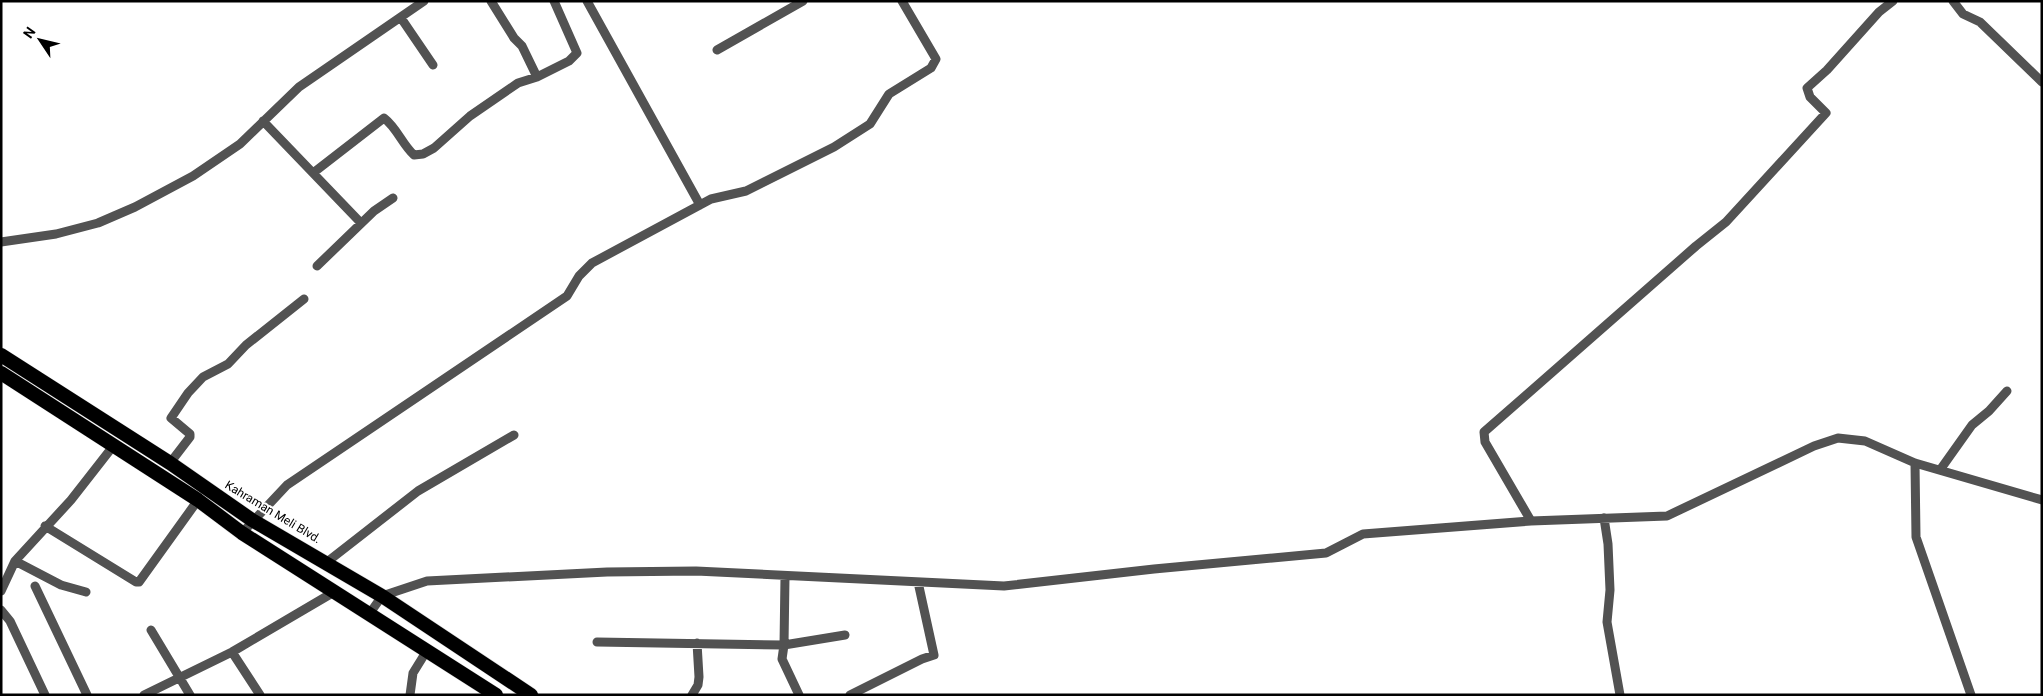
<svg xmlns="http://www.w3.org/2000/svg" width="2043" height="696" font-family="Roboto,sans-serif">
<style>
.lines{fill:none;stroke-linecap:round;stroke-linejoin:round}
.highway-casing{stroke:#dbdbdb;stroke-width:15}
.minor{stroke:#525252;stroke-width:9}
.highway{stroke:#000;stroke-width:14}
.labels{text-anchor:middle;stroke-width:4;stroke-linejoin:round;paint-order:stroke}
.street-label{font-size:12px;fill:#000;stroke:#fff}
</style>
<rect width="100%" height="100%" fill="#fff"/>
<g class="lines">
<defs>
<path id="highway" d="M1 355 170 463 252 520 382 596 531 695
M1 373 198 500 242 533 496 695"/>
</defs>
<!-- highway casing -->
<use href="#highway" class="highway-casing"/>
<!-- minor -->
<path class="minor" d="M491 1 514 38 522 46 537 77
M587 1 700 205
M1953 1 1963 14 1980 22 2042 82
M401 18 433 65
M717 50 803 1
M263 121 361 223
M313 173 384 118C397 128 402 144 414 155L423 154 434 148 470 116 518 83 537 77 569 61 577 53 554 1
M1 242 56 234 98 223 135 207 193 176 240 144 299 87 424 1
M317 266 374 211 393 198
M170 463 190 437V434L171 418 188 393 203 377 228 364 246 345 304 299
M1915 463 1916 537 1971 695
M1940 470 1972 425 1989 411 2007 391
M1604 518 1608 544 1610 590 1607 622 1620 695
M1531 521 1485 442 1484 432 1696 246 1726 222 1826 113 1810 97 1807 88 1827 70 1879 12 1893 1
M45 526 136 582H139L198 500
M242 533 287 485 567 296 579 276 592 263 711 199 746 191 834 147 870 124 889 94 931 68 936 59 902 1
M15 561 61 585 86 592
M327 562 418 491 514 435
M785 577 784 645 782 659 799 695
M35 586 87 695
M1 591 15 561 71 500 114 445
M1 610 10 621 45 695
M370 613 382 596 427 581 607 572 696 571 1004 586 1154 569 1326 553 1363 534 1531 521 1667 516 1814 446 1838 438 1865 441 1915 463 2042 500
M151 630 190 695
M597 642 784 645 845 635
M232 652 260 695
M144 695 232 652 334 592
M410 695 413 673 426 652
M692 695 698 685 699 677 697 643
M850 695 922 659 934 655 918 582"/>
<!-- highway -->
<use href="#highway" class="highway"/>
</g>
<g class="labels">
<!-- street labels -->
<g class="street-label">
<text transform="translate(273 512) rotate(31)" y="4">Kahraman Meli Blvd.</text>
</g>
</g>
<!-- border -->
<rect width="2043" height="696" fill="none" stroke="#000000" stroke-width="5"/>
<!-- north arrow -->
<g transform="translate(40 40) rotate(305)" stroke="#ffffff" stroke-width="4" paint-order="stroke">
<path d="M0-4L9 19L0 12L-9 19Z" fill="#000000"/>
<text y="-8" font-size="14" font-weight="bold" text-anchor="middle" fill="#000000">N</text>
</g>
</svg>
